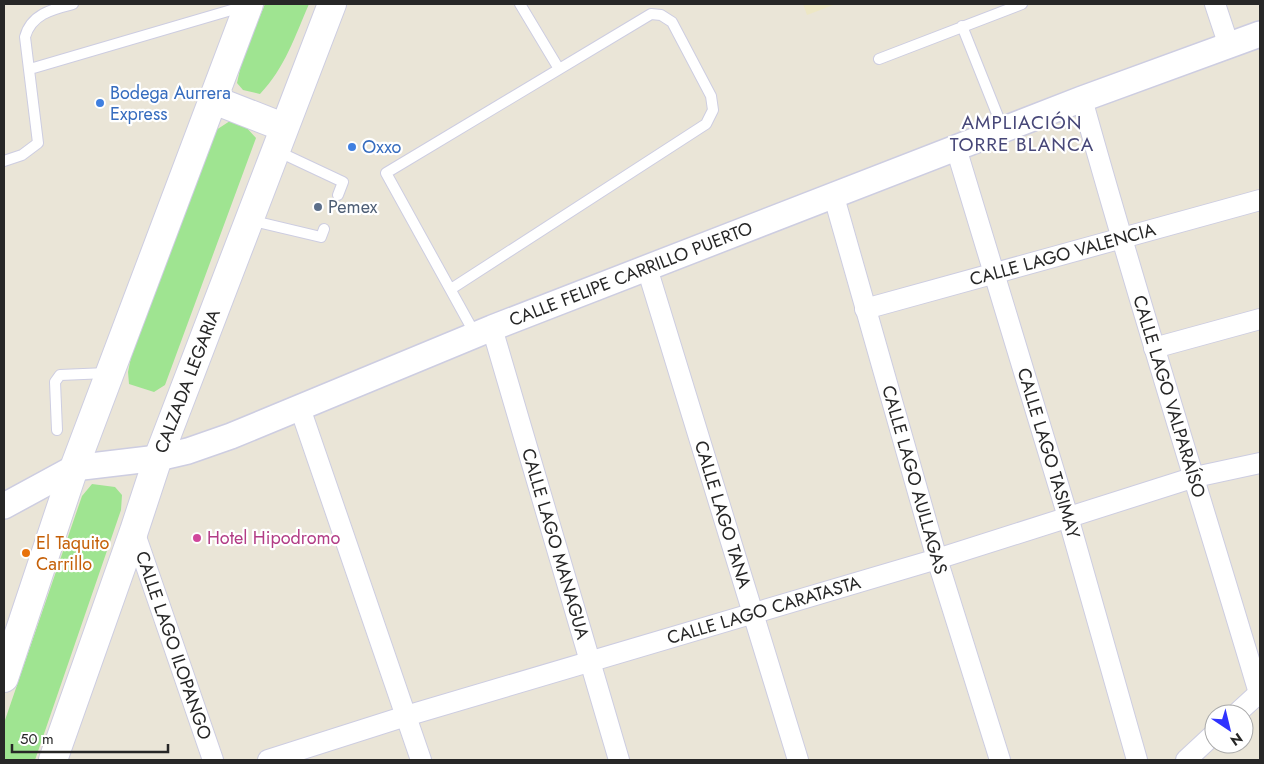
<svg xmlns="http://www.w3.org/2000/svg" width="1264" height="764" font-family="Jost,sans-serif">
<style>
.education{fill:#ede7c5}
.green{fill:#9fe491}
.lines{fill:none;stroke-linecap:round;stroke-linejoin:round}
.service-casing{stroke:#cdcde1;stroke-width:12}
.minor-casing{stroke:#cdcde1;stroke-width:22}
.tertiary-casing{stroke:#cdcde1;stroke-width:28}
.secondary-casing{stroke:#cdcde1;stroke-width:30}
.service{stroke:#fff;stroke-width:10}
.minor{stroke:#fff;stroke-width:20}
.tertiary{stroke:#fff;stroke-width:25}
.secondary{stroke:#fff;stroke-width:28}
.shop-dot{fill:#3f7fe0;stroke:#fff;stroke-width:2}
.service-dot{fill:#5c6f8a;stroke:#fff;stroke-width:2}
.hotel-dot{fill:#d1479c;stroke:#fff;stroke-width:2}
.food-dot{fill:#e8710a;stroke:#fff;stroke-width:2}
.labels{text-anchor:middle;stroke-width:4.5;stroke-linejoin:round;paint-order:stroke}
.shop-label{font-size:18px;fill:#366cbe;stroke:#fff;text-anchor:start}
.service-label{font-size:18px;fill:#4e5e75;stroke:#fff;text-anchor:start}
.street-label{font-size:18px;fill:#272727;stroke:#fff}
.hotel-label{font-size:18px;fill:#b23c85;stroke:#fff;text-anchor:start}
.food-label{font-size:18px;fill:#c56008;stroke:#fff;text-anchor:start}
.neighbourhood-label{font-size:19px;letter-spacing:1px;fill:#474778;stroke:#fff}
</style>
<rect width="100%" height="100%" fill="#eae5d7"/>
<!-- education -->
<path class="education" d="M803 4H836L807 15Z"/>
<!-- green -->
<path class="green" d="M265 4H309C295 36 285 68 260 94L243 90 237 83 242 60Z
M233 119 245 126 256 138 165 385 154 392 129 384 128 372 133 347 210 134Z
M92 484 115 487 122 495 121 510 35 760H4V723L82 496Z"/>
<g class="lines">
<defs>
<path id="service" d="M520 4 559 69
M962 26 1003 129
M879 59 1022 4
M30 69 245 6
M277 151 343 182 338 195
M4 161 22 155 38 143 25 37C31 14 53 9 73 4
M249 220 321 237 324 229
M451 289 706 124 713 110 711 96 672 22 661 15 651 14 386 173 475 334
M57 430 55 382 60 375 107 373"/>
<g id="minor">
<path d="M1215 4 1229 46"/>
<path id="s1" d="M1082 99C1137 298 1200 495 1259 693"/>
<path id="s2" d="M956 148 1068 517 1137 760"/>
<path id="s3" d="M834 197 937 559 1000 760"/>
<path id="s4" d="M647 268 798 760"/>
<path id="s5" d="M865 309 1260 200"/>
<path id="s6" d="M492 328 619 760"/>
<path d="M1154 348 1260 319"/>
<path d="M300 408 421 760"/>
<path id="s7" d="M134 531 213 760"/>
<path d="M1236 714 1260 692"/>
<path id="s8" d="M268 760 406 716 937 559 1195 477 1260 463"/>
<path d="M1186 760 1214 734"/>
</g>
<g id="tertiary">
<path id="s9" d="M4 506 74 468 158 458 188 451 231 436 492 328 1082 99 1260 34"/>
</g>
<g id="secondary">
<path d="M214 100 283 127"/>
<path d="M4 678 74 468 249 4"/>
<path id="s10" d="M53 760 134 531 158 458 332 4"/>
</g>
</defs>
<!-- service casing -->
<use href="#service" class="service-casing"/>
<!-- minor casing -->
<use href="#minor" class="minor-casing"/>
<!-- tertiary casing -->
<use href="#tertiary" class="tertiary-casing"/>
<!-- secondary casing -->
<use href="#secondary" class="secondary-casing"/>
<!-- service -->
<use href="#service" class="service"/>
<!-- minor -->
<use href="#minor" class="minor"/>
<!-- tertiary -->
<use href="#tertiary" class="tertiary"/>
<!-- secondary -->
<use href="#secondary" class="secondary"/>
</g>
<!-- markers -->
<g class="shop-dot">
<circle cx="100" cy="103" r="5"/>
<circle cx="352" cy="147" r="5"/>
</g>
<circle class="service-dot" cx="318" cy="207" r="5"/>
<circle class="hotel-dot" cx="197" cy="538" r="5"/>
<circle class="food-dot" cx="26" cy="553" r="5"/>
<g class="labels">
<!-- shop labels -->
<g class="shop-label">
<text x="110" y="99">Bodega Aurrera<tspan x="110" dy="21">Express</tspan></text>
<text x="362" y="153">Oxxo</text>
</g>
<!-- service labels -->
<g class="service-label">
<text x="328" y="213">Pemex</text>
</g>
<!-- street labels -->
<g class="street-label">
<text dy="6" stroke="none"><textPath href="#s5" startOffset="205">CALLE LAGO VALENCIA</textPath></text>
<text dy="6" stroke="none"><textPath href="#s9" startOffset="672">CALLE FELIPE CARRILLO PUERTO</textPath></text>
<text dy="6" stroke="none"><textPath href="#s10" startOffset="402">CALZADA LEGARIA</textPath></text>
<text dy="6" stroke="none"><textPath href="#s1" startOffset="310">CALLE LAGO VALPARAÍSO</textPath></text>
<text dy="6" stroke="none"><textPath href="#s2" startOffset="319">CALLE LAGO TASIMAY</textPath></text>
<text dy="6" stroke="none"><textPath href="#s3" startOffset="294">CALLE LAGO AULLAGAS</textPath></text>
<text dy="6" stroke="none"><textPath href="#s4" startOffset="258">CALLE LAGO TANA</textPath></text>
<text dy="6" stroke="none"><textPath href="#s6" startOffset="225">CALLE LAGO MANAGUA</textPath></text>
<text dy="6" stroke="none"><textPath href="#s8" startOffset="518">CALLE LAGO CARATASTA</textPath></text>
<text dy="6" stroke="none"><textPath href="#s7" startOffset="121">CALLE LAGO ILOPANGO</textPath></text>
</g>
<!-- hotel labels -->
<g class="hotel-label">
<text x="207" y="544">Hotel Hipodromo</text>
</g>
<!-- food labels -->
<g class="food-label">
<text x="36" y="549">El Taquito<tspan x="36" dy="21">Carrillo</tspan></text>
</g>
<!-- neighbourhood labels -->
<g class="neighbourhood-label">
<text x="1022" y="129">AMPLIACIÓN<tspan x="1022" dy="22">TORRE BLANCA</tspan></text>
</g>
</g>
<!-- border -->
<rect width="1264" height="764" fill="none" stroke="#272727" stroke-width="10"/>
<!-- north arrow -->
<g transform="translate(1229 729) rotate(145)"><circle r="24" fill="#ffffff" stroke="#a9a9a9"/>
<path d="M0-4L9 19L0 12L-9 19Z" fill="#3033ff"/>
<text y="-8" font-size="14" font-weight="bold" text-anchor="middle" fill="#272727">N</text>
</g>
<!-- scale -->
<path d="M12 744v8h156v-8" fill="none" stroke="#272727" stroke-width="2.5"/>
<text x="20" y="744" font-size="15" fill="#272727" stroke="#ffffff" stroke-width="4" paint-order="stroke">50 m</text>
</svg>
